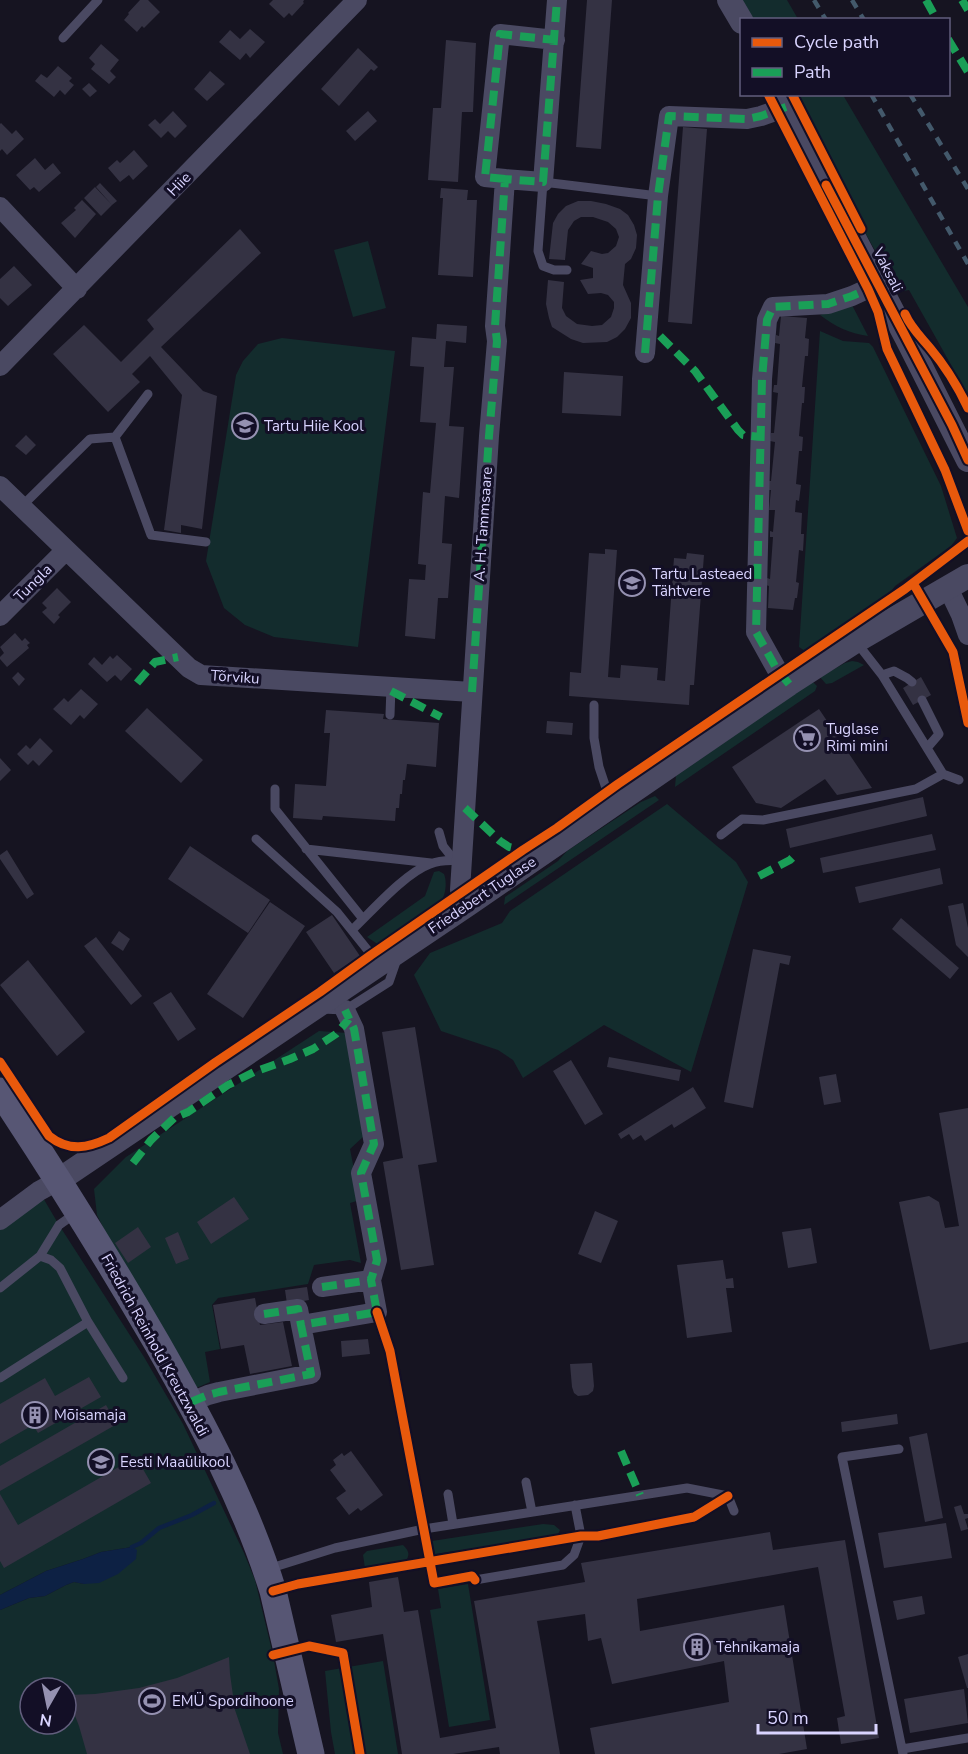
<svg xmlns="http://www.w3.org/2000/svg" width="968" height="1754" font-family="'Nunito Sans',sans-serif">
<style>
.green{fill:#132c2d;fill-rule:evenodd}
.water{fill:#0d2144}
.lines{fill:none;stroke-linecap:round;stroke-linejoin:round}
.stream{stroke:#0d2144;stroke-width:4.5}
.building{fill:#343243}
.service{stroke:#4a4962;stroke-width:9}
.minor{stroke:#4a4962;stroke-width:20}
.tertiary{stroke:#4a4962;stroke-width:24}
.secondary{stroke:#575674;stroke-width:27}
.rail{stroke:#43596b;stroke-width:4.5;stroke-dasharray:9 8;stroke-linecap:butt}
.quiet{stroke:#1a9f57;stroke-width:8;stroke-dasharray:15 8;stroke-linecap:butt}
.cycleway-casing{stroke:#130f26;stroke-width:13}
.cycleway{stroke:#e8590c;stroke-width:9}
.labels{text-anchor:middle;stroke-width:6;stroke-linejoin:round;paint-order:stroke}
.street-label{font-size:15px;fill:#d9d4ff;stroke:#130f26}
.poi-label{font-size:15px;fill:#d9d4ff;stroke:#130f26;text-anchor:start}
</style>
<rect width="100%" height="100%" fill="#161421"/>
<!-- green -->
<path class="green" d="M736 0H787L798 19H747Z
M789 95H843L968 307V395L909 290 898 292Z
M368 241 386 308 353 317 334 250Z
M852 305 868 336C849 333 836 327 820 315Z
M820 331 843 341 869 343 873 347 941 486 957 538 951 546 895 586 887 597 805 651 799 647Z
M282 338 395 351 358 647 274 637 245 625 224 608 206 561 236 375 243 361 258 344Z
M852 661 858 662 864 665 832 683 826 684 820 677 845 663Z
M812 681 817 686 815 691 675 787 676 776Z
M655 796 659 800 504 905 505 897 558 861 567 851 641 802Z
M667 804 736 862 748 882 691 1072 604 1025 523 1078 513 1060 498 1050 441 1031 414 975 430 953 502 923 510 911Z
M439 871 444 874C447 881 446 895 441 901L379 945 367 937 425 896 434 872Z
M319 1031 347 1033 364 1136 350 1149 360 1200 350 1203 361 1263 350 1260 314 1265 308 1284 218 1298 212 1305 220 1349 205 1352 210 1382 187 1392 155 1332 97 1215 94 1189 126 1157Z
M39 1191 59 1225 144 1357 183 1424 244 1553 255 1580 273 1655 279 1689 278 1733 283 1754H0V1610L29 1598 45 1596 66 1585 74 1582 84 1584 132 1547 101 1552 83 1559 46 1571 0 1595V1220ZM30 1688H66V1724H30Z
M543 1524 554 1525 560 1530 557 1536 435 1554 432 1541Z
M403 1545C409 1551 410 1554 406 1561L365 1568 363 1555 367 1551Z
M468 1584 490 1720 449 1727 430 1610 441 1608 438 1589Z
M383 1661 398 1754H335L331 1732 325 1671Z"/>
<!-- water -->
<path class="water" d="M132 1547 137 1550 136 1559 118 1574 99 1583 84 1584 74 1582 66 1585 45 1596 29 1598 0 1610V1595L46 1571 83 1559 101 1552Z"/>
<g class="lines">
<!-- stream -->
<path class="stream" d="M132 1547 141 1543 159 1528 192 1515 214 1503"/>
</g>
<!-- building -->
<path class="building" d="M140 0H148L160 12 144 28 142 26 137 32 124 20 129 14 128 13Z
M273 0H304L303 2 304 3 292 16 289 13 284 18 269 4Z
M587 0H612L601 149 576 147Z
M250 29 265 42 250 58 246 53 240 60 219 42 230 30 240 39Z
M446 40 476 43 473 112H462L458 182 428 180 433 108H441Z
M101 44 119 60 110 71 116 77 109 84 91 69 95 64 89 58Z
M358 48 378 67 374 71 371 69 339 106 321 89Z
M58 66 72 78 69 81 74 85 65 95 60 90 54 97 35 81 41 74 47 78Z
M210 71 225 84 207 101 194 89Z
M89 83 97 91 90 97 82 89Z
M173 111 187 126 175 138 168 131 161 138 148 125 155 119 160 124Z
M368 111 377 121 355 141 346 131Z
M1 123 12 134 16 130 24 139 7 155 2 149 0 151V124Z
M683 127 707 129 692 324 668 322Z
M134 150 148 166 133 180 129 175 120 182 108 168 117 160 120 163Z
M35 158 45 170 53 163 61 173 39 192 34 187 30 190 16 175Z
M100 183 117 201 112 205 96 187Z
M95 187 112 205 101 216 84 198Z
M441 188 468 190 467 200H477L473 277 438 275 443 198H440Z
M82 200 96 214 75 238 61 223 76 210 74 208Z
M578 201H591L606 204 620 209 628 215 634 225 637 235 636 248 631 259 625 264 623 285 631 303V318L625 329 617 337 607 342 583 343 571 339 552 327 549 318 546 304 548 280 564 282 562 308 566 316 577 324 592 326 602 325 611 317 614 308V302L608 295 601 293 588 294 580 280 593 278V268L581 264 591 251 602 254 608 253 616 246 619 237 616 229 608 222 593 217H581L574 221 568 230 565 260 549 259 553 223 558 214 566 206Z
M240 229 261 253 161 347 203 391 217 396 202 529 181 525V533L164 530 182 395 150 356 132 374 140 382 108 412 53 354 84 325 121 362 154 329 147 320Z
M14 266 32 285 8 306 0 298V279Z
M781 316 807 318 805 338 809 339 808 356H805L802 387H805L804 403H802L799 436 803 437 802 451H799L796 484 801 485 799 501 796 500 795 512 802 513 801 534H804L803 551 799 550 796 582 799 583 797 598H795L793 610 768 608 769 586 766 585 767 578 770 579 773 537H770V531L773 532 775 510H769L771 490H768L769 481H771L775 442 770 441 771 433H774L778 393 773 392 774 385H777L780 344 775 343 776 335 779 336Z
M437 324 467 326 466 343 446 341 444 367H454L449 426 464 427 459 498 445 496 442 543 452 544 448 598H438L435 639 405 636 409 579 425 580 426 565 418 564 423 492 430 493 436 423 420 422 424 367 410 366 412 337 436 339Z
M564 372 623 376 621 416 562 413Z
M26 435 36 445 26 455 15 446Z
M605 549 617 550 608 677 620 678 621 665 658 668 657 680 665 681 674 558 686 559 687 553 704 555 694 685H690L689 705 569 696 570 672 581 673 589 553 605 554Z
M57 588 71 602 58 615 60 617 54 624 42 612 47 608 42 603Z
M15 633 22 641 25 638 30 643 27 645 29 648 7 667 0 659V657L4 653 0 647Z
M117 655 132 669 121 681 115 675 107 682 88 664 94 657 102 665 110 656 113 659Z
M18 672 25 679 19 686 12 678Z
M921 677 931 695 913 705 903 688Z
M81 689 98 704 84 719 80 715 71 725 53 709 64 698 68 702Z
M147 708 203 760 181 783 125 731Z
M819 709 872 788 837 795 825 779 781 808 756 803 732 767Z
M326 710 384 714 383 719 439 723 436 767 407 764 405 780H403L402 794H400L399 808H396L395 821 323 816 322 820 293 818 295 784 326 786 330 733H324Z
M547 721 573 723 572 735 546 733Z
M40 738 53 751 39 766 33 760 28 765 17 754 26 745 30 749Z
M0 758 11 770 0 781Z
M923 797 927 816 790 848 786 829Z
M932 834 936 850 823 873 820 858Z
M190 846 270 900 248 933 168 879Z
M7 850 34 894 27 899 0 859V855Z
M940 868 943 884 859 903 855 887Z
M270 902 305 926 243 1018 207 994Z
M963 903 968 928V957L956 945 948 906Z
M332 915 360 956 334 973 306 932Z
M901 918 959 968 950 979 892 929Z
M119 931 130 939 123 951 111 943Z
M96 937 142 996 131 1005 84 946Z
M753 949 791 956 789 965 780 963 753 1108 724 1102Z
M28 960 85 1032 57 1056 0 985Z
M171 992 196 1029 178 1041 153 1003Z
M415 1027 437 1162 418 1165 434 1265 401 1270 383 1162 403 1158 382 1032Z
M609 1057 681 1070 679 1081 607 1067Z
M571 1060 603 1114 585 1125 553 1071Z
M836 1074 841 1102 824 1105 819 1077Z
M693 1087 706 1108 674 1128 672 1124 645 1141 641 1135 633 1140 629 1134 621 1139 618 1134Z
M968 1108V1342L930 1350 899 1202 929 1196 939 1202 945 1228 959 1226 939 1113Z
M234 1197 249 1219 211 1244 197 1222Z
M595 1211 618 1221 601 1263 578 1254Z
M138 1227 151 1247 128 1263 115 1243Z
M811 1228 817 1263 788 1268 782 1232Z
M178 1232 189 1259 176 1264 165 1238Z
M723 1260 726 1279 733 1278 734 1288H726L732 1332 687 1338 677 1265Z
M307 1287 309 1300 287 1304 285 1290Z
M255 1298 260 1325 283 1322 292 1366 250 1374 244 1345 221 1349 213 1305Z
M368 1339 370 1354 342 1357 341 1341Z
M592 1363 594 1386 593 1391 588 1395 578 1396 574 1393 572 1387 570 1364Z
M89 1377 101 1397 38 1433 33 1425 0 1444V1404L45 1378 55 1396Z
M106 1405 117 1424 0 1491V1466Z
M897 1414 898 1424 842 1432 841 1422Z
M927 1433 943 1518 925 1522 909 1437Z
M351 1451 383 1495 361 1511 358 1508 349 1515 336 1498 346 1491 330 1470 336 1465 333 1460 342 1453 344 1456Z
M136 1457 151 1483 4 1568 0 1561V1494L18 1525Z
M961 1505 964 1514H968V1518L965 1519 968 1529 961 1531 954 1507Z
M946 1523 952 1558 884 1568 878 1533Z
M770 1532 773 1550 845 1540 879 1738 841 1744 837 1718 845 1716 818 1567 637 1599 640 1631 784 1605 807 1749 779 1754H595L590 1728 729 1702 724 1661 612 1684 601 1638 588 1641 585 1614 537 1621 560 1754H500L499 1747 453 1754H402L383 1634 336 1642 331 1615 372 1607 369 1582 398 1577 404 1612 418 1610 440 1738 496 1728 474 1601 585 1582 581 1563Z
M922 1596 925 1614 897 1620 893 1601Z
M968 1654V1688H967L958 1657Z
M229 1657 230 1674 235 1710 250 1754H87L79 1726 67 1695 95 1694 139 1688 177 1678Z
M964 1689 968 1723 910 1733 904 1699Z"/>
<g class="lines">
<!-- service -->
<path class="service" d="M63 38 98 0
M567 270H554L543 266 538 251 543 182 658 196
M115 437 151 535 206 542
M21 507 90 439 115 437 148 394
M882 675 894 671 907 678 912 682
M922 700 939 734 927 748
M594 705V738L599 767 611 803
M390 715 391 687
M943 774 959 780
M275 789V809L363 919
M439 832 443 846 454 860
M721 835 742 819 763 820 916 789 943 774 882 675 857 643
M256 839 337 912 378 963
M306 849 431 863
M352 930C372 911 405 873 430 864 440 860 452 860 462 861
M322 1009 345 1010 389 982 397 959
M40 1256 51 1260 60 1268 88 1322 123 1378
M0 1288 40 1256 59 1225 76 1213
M0 1378 88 1322
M899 1449 842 1457 903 1754
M526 1482 532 1512
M448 1494 453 1524
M268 1569 335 1548 424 1529 687 1488 728 1496 734 1511
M475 1580 563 1565 574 1555 581 1536 575 1505
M902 1749 968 1738"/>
<!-- minor -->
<path class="minor" d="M505 179 485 177 500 34 555 40
M0 207 77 289
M645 353 658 196 669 116 747 119 761 116 786 107
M0 366 357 0
M0 486 189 668 201 675 472 692
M948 588 961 615 968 635
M0 616 66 550
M789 684 776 668 756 632 762 379 767 320 773 307 828 304 852 296 878 284
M467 905 460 890 489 436 497 341 495 326 505 179 543 182 557 0
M0 1220 39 1191 59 1180
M322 1287 371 1280
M264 1314 298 1309 301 1325
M191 1402 208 1395 219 1392 311 1374 301 1325 377 1312 371 1280 377 1260 361 1173 374 1144 354 1029 345 1010"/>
<!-- tertiary -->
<path class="tertiary" d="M729 0 742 22
M779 94 907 339 968 460
M59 1180 467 905 789 684 856 641 968 576"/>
<!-- secondary -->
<path class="secondary" d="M0 1091C55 1174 107 1257 157 1343 202 1422 246 1504 273 1591L311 1754"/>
<!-- rail -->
<path class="rail" d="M814 0 826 20
M852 0 864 20
M871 94 968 264
M910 94 968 189"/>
<!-- quiet -->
<path class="quiet" d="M926 0 937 20
M962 0 968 10
M948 39 968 72
M505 179 485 177 500 34 555 40
M660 336 695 371 738 430 743 435 760 437
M645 353 658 196 669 116 747 119 761 116 786 107
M137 683 155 662 178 657
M789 684 776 668 756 632 762 379 767 320 773 307 828 304 852 296 873 287
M391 691 441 717
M472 692 489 436 497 341 495 326 505 179 543 182 557 0
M465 808 500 841 509 847 523 850
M759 876 790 860 795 855
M133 1163 151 1140 174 1118 188 1112 228 1085 254 1072 290 1059 313 1049 336 1034 349 1019
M322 1287 371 1280
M264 1314 298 1309 301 1325
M191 1402 208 1395 219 1392 311 1374 301 1325 377 1312 371 1280 377 1260 361 1173 374 1144 354 1029 345 1010
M621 1451 640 1495"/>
<defs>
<path id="cycleway" d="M768 94 868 289 878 312 887 349 945 470 968 531
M792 94 861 229
M826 185 952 425 968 460
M905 314C911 328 921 337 930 348 946 367 958 387 968 408
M913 583 953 652 968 723
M0 1062 49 1136C69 1152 88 1148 109 1138L216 1062 320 992 371 955 523 850 557 828 618 784 905 589 968 541
M377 1312 390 1351 434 1583 472 1576 475 1580
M273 1591 298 1584 581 1536H598L694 1517 728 1496
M273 1655 309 1646 343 1653 360 1754"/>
</defs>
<!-- cycleway casing -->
<use href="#cycleway" class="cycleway-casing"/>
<!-- cycleway -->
<use href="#cycleway" class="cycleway"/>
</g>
<!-- icons -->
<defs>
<symbol id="school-ring" viewBox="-11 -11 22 22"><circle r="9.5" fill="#130f26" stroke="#9591b1" stroke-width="1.5"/><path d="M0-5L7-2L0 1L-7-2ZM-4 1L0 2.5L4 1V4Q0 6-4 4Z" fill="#9591b1"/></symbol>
<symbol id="supermarket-ring" viewBox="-11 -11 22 22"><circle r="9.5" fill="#130f26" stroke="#9591b1" stroke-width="1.5"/><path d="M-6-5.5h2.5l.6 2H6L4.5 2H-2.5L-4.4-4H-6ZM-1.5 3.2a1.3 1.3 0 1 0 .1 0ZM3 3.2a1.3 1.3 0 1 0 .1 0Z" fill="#9591b1"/></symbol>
<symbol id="building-ring" viewBox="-11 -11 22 22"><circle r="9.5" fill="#130f26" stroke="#9591b1" stroke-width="1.5"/><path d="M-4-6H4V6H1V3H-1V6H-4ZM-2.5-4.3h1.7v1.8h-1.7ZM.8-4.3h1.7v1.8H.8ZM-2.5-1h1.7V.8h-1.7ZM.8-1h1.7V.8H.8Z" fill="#9591b1"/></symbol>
<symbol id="university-ring" viewBox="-11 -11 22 22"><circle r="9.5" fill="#130f26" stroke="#9591b1" stroke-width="1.5"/><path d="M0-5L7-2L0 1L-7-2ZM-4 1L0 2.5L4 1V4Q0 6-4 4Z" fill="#9591b1"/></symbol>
<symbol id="stadium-ring" viewBox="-11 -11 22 22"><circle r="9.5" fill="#130f26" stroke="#9591b1" stroke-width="1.5"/><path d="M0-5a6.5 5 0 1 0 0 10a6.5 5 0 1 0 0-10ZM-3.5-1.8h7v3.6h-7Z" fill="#9591b1"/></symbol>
</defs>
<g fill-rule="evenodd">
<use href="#school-ring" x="230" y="411" width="30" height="30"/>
<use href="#school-ring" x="617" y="568" width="30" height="30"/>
<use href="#supermarket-ring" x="792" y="723" width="30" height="30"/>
<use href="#building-ring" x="20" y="1400" width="30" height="30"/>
<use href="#university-ring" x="86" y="1447" width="30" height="30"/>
<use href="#building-ring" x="682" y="1632" width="30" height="30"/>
<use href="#stadium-ring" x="137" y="1686" width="30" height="30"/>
</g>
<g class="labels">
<!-- street labels -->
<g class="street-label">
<text transform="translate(179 184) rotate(-46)" y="5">Hiie</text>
<text transform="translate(888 270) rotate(63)" y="5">Vaksali</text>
<text transform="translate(483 524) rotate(-86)" y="5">A. H. Tammsaare</text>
<text transform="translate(33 583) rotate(-45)" y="5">Tungla</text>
<text transform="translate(235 677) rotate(4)" y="5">Tõrviku</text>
<text transform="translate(482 895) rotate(-34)" y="5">Friedebert Tuglase</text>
<text transform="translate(155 1345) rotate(61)" y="5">Friedrich Reinhold Kreutzwaldi</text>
</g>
<!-- poi labels -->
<g class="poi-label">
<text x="264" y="431">Tartu Hiie Kool</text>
<text x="652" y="579">Tartu Lasteaed<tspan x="652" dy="17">Tähtvere</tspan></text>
<text x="826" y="734">Tuglase<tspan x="826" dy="17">Rimi mini</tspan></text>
<text x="54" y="1420">Mõisamaja</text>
<text x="120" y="1467">Eesti Maaülikool</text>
<text x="716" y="1652">Tehnikamaja</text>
<text x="172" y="1706">EMÜ Spordihoone</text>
</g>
</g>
<!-- legend -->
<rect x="740" y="18" width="210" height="78" fill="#130f26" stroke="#625e7d" stroke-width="1.5"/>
<rect x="752" y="38" width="30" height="9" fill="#e8590c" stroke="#625e7d" stroke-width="1.5"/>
<text x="794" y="48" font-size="18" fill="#d9d4ff">Cycle path</text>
<rect x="752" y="68" width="30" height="9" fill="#1a9f57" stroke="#625e7d" stroke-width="1.5"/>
<text x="794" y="78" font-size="18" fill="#d9d4ff">Path</text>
<!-- north arrow -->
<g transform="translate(48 1706) rotate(189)"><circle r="28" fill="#130f26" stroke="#625e7d" stroke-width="1.5"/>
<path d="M0-4.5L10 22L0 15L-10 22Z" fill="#9591b1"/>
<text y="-9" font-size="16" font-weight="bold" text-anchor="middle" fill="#d9d4ff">N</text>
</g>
<!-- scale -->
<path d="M758 1724v9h118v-9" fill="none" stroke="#d9d4ff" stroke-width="3"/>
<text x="767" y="1724" font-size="18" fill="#d9d4ff" stroke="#130f26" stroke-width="4.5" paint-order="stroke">50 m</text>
</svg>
